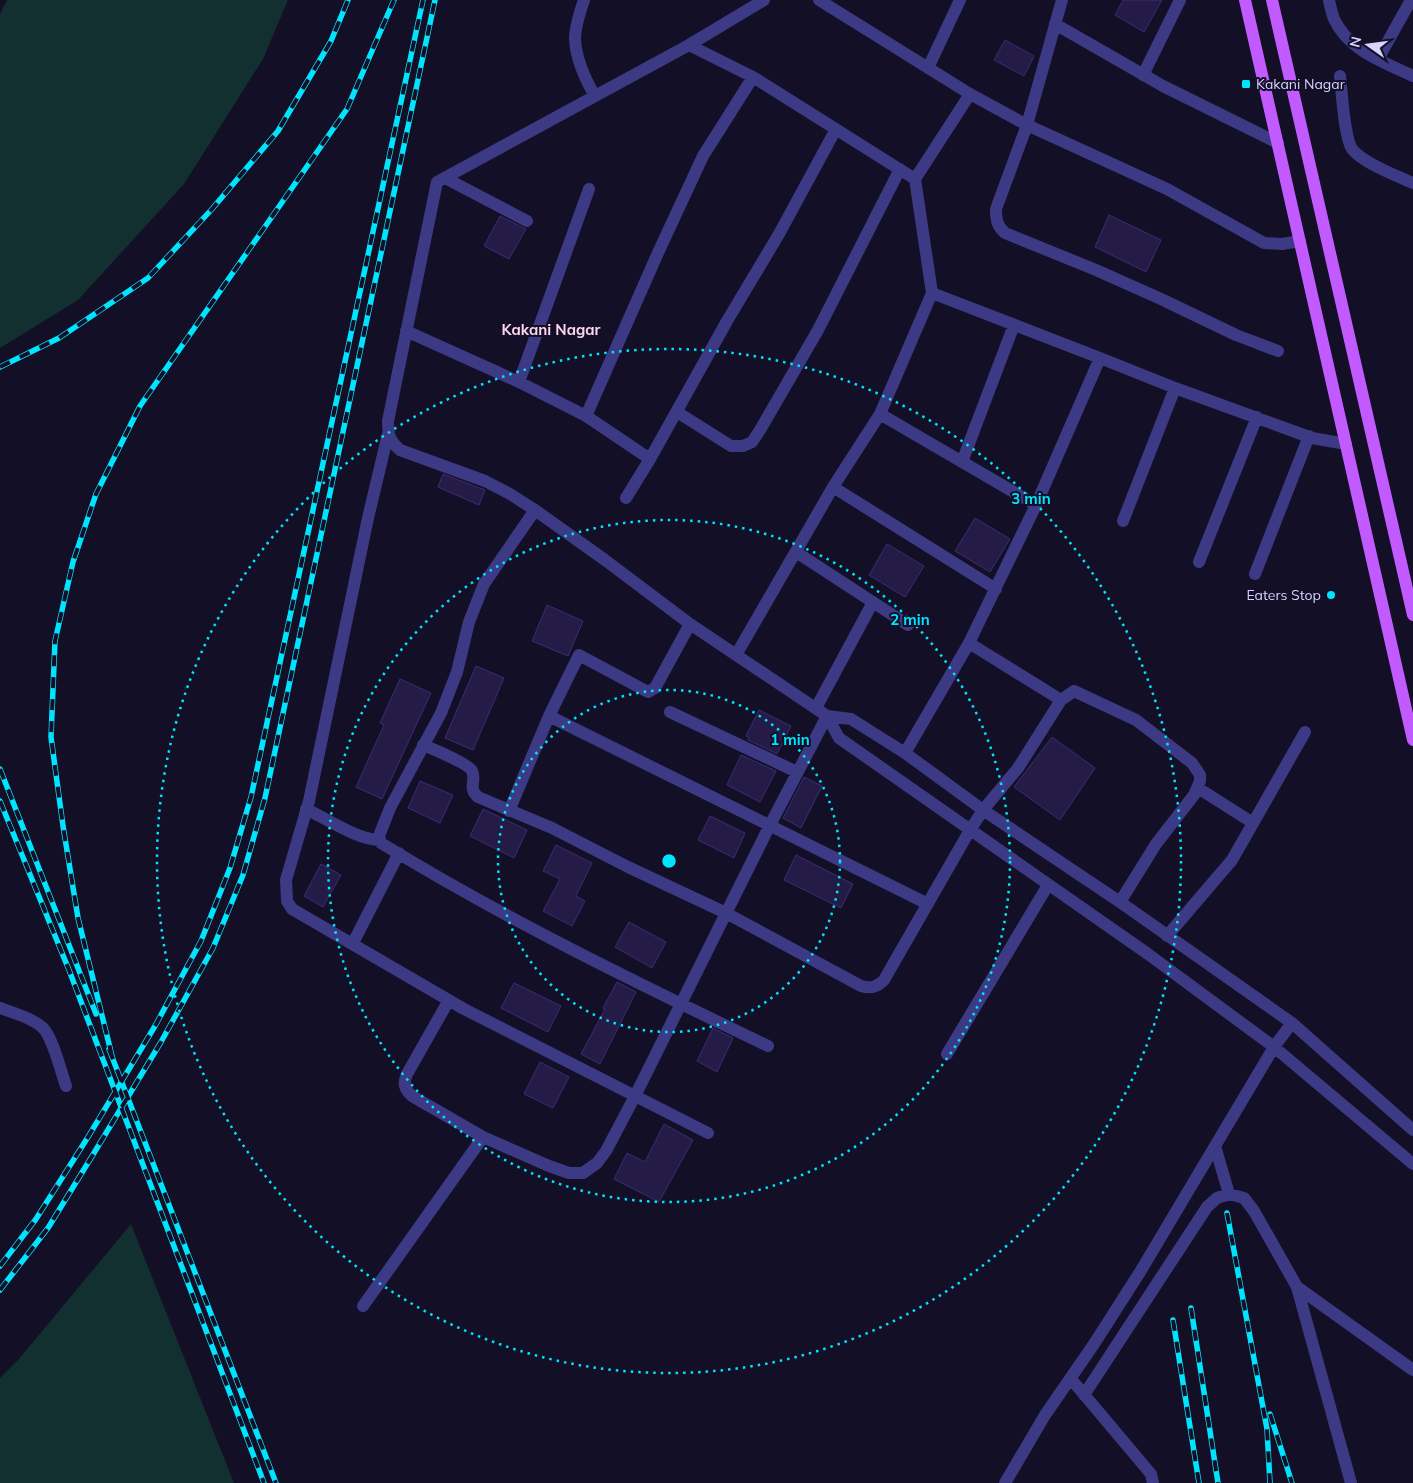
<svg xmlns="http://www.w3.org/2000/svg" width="1413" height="1483" font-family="Mulish,sans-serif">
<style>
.green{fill:#12302f}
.building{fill:#241b47;stroke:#3b2d73}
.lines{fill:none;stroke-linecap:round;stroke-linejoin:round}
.minor{stroke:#3d3a85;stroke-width:12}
.major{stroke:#c25bff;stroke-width:12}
.rail-casing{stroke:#00e5ff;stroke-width:5.5}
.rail{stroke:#130f26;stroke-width:4;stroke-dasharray:11;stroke-linecap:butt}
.ring{fill:none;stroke:#00e5ff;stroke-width:2.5;stroke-dasharray:2.5 5}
.poi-dot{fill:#00e5ff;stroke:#130f26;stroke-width:2}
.labels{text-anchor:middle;stroke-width:4;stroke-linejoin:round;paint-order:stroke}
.poi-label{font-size:14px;fill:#d9d4ff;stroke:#130f26;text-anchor:start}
.neighbourhood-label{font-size:15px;font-weight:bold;fill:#ffd6f0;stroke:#130f26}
.centre{fill:#00e5ff;stroke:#130f26;stroke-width:2.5}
.ring-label{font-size:15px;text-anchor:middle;font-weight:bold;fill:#00e5ff;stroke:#130f26;stroke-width:4;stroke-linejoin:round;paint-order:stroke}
</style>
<rect width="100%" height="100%" fill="#130f26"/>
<!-- green -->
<path class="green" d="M7 0H288L263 59 184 184 78 300 0 348V14Z
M131 1224 234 1483H0V1378L19 1359Z"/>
<!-- building -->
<path class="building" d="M1123 0H1162L1144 32 1115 15Z
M1005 40 1034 56 1024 76 994 60Z
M1109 215 1161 240 1146 272 1095 247Z
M500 216 526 229 509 259 484 246Z
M443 474 485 490 479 505 438 487Z
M975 518 1010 539 990 572 955 551Z
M887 544 924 566 905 597 869 575Z
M547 605 583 621 568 656 532 641Z
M476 666 504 678 473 750 445 738Z
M400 679 431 693 382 799 356 787 384 725 380 723Z
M759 710 791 726 777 754 748 740 749 738 746 736Z
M1052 737 1095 768 1060 820 1014 787Z
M741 755 776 771 760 802 727 785Z
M804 777 822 786 801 828 783 818Z
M420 781 453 795 440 823 408 808Z
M483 809 527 830 514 858 470 836Z
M710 816 745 833 734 858 698 840Z
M556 845 592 863 576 896 585 901 572 926 543 911 560 879 543 871Z
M796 855 853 884 841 908 784 880Z
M321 864 341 875 323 907 304 896Z
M629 922 666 942 652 968 615 947Z
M617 982 636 992 600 1064 581 1054 605 1009 603 1008Z
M514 983 561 1006 548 1032 501 1008Z
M713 1028 733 1038 717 1072 697 1061Z
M540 1062 569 1077 553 1108 524 1094Z
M664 1124 693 1140 659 1202 614 1179 627 1153 645 1162Z"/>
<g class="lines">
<!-- minor -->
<path class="minor" d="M584 0C580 12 575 26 575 39 576 60 585 79 595 96
M764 0 689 45 437 182 388 421C388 435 389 440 400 450L485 481 510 494 535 510 605 560 690 624 827 716 851 719 905 753 983 810 1120 902 1292 1023 1413 1130
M819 0 970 94 915 179
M1062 0 1027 125 1167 189 1264 243 1282 244 1300 241
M1329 0C1330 6 1332 13 1334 19 1349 51 1384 62 1413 76
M1055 24 1163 86 1278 143
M689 45 753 77 915 179 932 293 1100 358
M1378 59 1411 0
M928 68 960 0
M1143 75 1180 0
M1340 76C1342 93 1344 136 1352 149 1363 163 1397 176 1413 183
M970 94 1027 125 996 209C996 220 997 226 1005 233L1096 270 1161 299 1236 335 1278 351
M445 178 527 221
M406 331 519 382 586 416 650 459
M519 382 589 189
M677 412 731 446H743L752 442 760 430 818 330 900 169
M880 414 1036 505
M586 416 657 255 703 156 753 77
M388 434 368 518 309 801 286 880 287 901 292 909 464 1009 708 1133
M962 462 1014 325
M833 487 996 589
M626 498 650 459 727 321 779 234 836 129
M535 510 484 584 469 622 457 672 441 713 390 808 379 836 381 843C505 919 637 983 768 1046
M1123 521 1175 388
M796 552 908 625
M1199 562 1257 417
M1255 574 1309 436
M736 655 833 487 880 414 932 293
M816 708 873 602
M670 712 797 772
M549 716 928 904
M827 716 839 738 1148 954 1274 1047 1413 1164
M423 745C433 749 469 764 472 771 477 782 467 787 478 797L552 828 628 867 726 913 861 986C871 989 877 987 884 980L970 830 983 810 1018 768 1061 700
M905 753 969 643
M1198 788 1253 823
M306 809C327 819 358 840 380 840
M509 811 549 716 579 655 648 692 655 688 690 624
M1120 902 1156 844 1194 795 1200 781V775L1192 763 1136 720 1074 691 1061 700 969 643 1036 505 1100 358 1175 388 1312 438 1346 444
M1167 936 1232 860 1305 732
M353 943 399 853
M449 1000 407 1074C403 1083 404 1089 412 1096L483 1137
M0 1008C14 1013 32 1018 43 1028 53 1038 61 1072 66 1086
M947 1054 1048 885
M1215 1146 1229 1194
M1297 1287 1413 1370
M363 1306 483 1137 549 1166 569 1173H583L597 1163 606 1151 635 1096 770 825 827 716
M1071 1379 1151 1474 1153 1483
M1084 1395 1207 1207 1217 1198 1229 1194 1244 1198 1254 1211 1297 1287 1351 1483
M1005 1483 1045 1415 1094 1344 1140 1272 1274 1047 1292 1023"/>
<!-- major -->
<path class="major" d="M1245 0 1413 740
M1272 0 1413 615"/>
<defs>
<path id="rail" d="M0 367 59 338 148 278 212 209 278 131 331 41 348 0
M0 769 96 1014
M0 801 69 970 264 1483
M109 1049 276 1483
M112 1056 78 918 63 826 51 737 55 641 73 562 96 494 140 406 347 109 394 0
M1227 1213 1267 1429 1270 1483
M0 1266 36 1219 88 1137 155 1026 201 941 230 868 251 797 423 0
M0 1290 48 1228 94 1153 161 1042 213 948 243 875 265 798 435 0
M1191 1308 1218 1483
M1173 1320 1199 1483
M1270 1414 1292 1483"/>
</defs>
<!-- rail casing -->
<use href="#rail" class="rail-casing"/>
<!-- rail -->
<use href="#rail" class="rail"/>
</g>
<!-- distance rings -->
<g class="ring">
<circle cx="669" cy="861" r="171"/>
<circle cx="669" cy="861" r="341"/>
<circle cx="669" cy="861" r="512"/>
</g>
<!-- markers -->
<g class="poi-dot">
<rect x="1241" y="79" width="10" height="10" rx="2.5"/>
<circle cx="1331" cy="595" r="5"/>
</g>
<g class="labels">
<!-- poi labels -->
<g class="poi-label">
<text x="1256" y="89">Kakani Nagar</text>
<text x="1321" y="600" text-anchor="end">Eaters Stop</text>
</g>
<!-- neighbourhood labels -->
<g class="neighbourhood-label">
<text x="551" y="335">Kakani Nagar</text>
</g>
</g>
<circle cx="669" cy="861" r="8" class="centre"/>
<g class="ring-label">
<text x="1031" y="504">3 min</text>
<text x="910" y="625">2 min</text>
<text x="790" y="745">1 min</text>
</g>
<!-- north arrow -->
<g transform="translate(1368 45) rotate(284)" stroke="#130f26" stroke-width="4" paint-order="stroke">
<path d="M0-4L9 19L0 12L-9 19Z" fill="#d9d4ff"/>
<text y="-8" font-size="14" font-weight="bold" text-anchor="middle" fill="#d9d4ff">N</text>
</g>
</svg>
